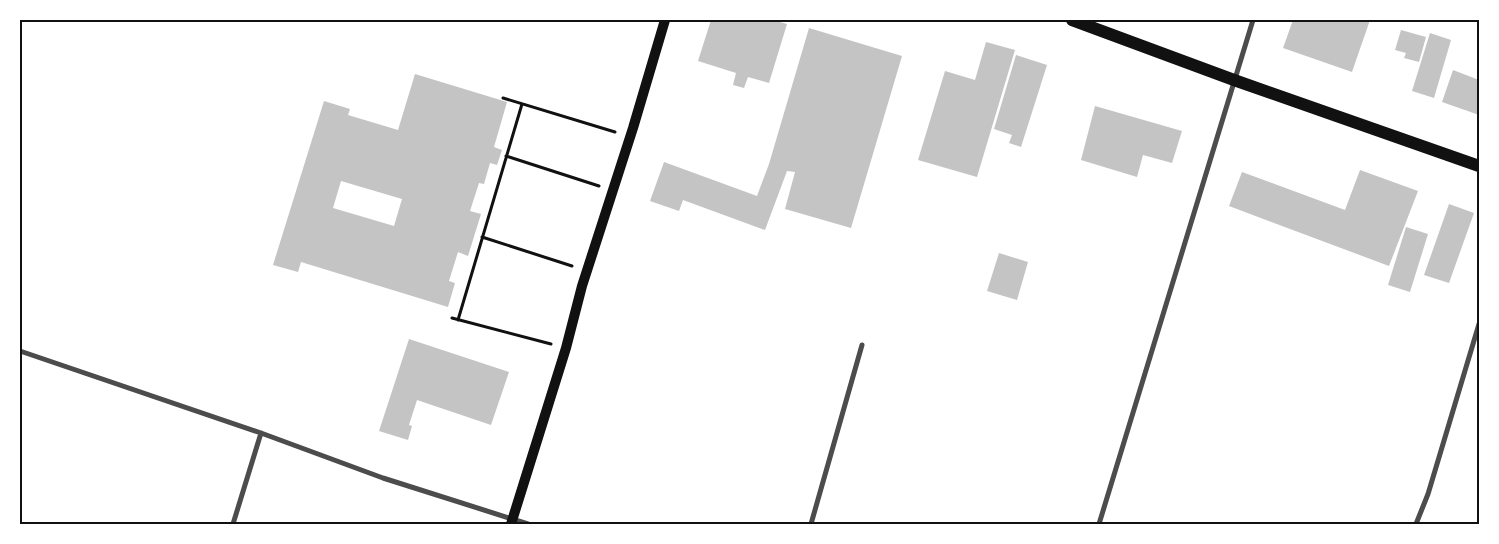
<svg xmlns="http://www.w3.org/2000/svg" width="1499" height="544" font-family="'Alegreya Sans',sans-serif">
<style>
.building{fill:#c4c4c4;fill-rule:evenodd}
.lines{fill:none;stroke-linecap:round;stroke-linejoin:round}
.path{stroke:#111;stroke-width:3}
.minor{stroke:#4c4c4c;stroke-width:5}
.secondary{stroke:#111;stroke-width:10}
.primary{stroke:#111;stroke-width:12}
.neatline{fill:none;stroke:#111;stroke-width:2}
</style>
<rect width="100%" height="100%" fill="#fff"/>
<!-- building -->
<path class="building" d="M711 20H773L787 24 769 83 748 77 744 88 733 85 736 73 698 61Z
M1293 20H1370L1352 72 1283 48Z
M809 28 902 56 851 228 785 209 795 172 787 171 765 230 683 200 679 211 650 201 664 162 757 196 769 164Z
M1401 30 1426 37 1419 62 1404 58 1406 53 1395 50Z
M1430 33 1451 40 1434 98 1412 91Z
M986 42 1015 50 977 177 918 160 945 71 975 80Z
M1016 55 1047 65 1021 147 1009 143 1012 135 994 129Z
M1453 70 1479 80V115L1442 102Z
M415 74 507 102 494 147 502 150 497 165 490 163 484 184 479 183 470 211 481 214 468 256 458 252 449 281 455 283 448 307 301 262 298 272 273 265 324 101 350 109 348 115 398 130ZM341 181 402 199 394 226 333 208Z
M1095 106 1182 131 1172 163 1143 155 1137 177 1081 160Z
M1360 170 1418 191 1389 266 1229 206 1242 172 1345 210Z
M1449 204 1474 213 1449 283 1424 275Z
M1406 227 1428 234 1410 292 1388 285Z
M999 253 1028 262 1017 300 987 291Z
M409 339 509 372 491 425 417 400 409 425 412 426 408 440 379 431Z"/>
<g class="lines">
<!-- path -->
<path class="path" d="M503 98 615 132
M506 156 599 186
M482 237 572 266
M452 318 551 344
M458 320 522 104"/>
<!-- minor -->
<path class="minor" d="M20 351 261 433 383 478 528 524
M233 524 261 433
M811 524 862 345
M1099 524 1253 20
M1416 524 1428 494 1479 324"/>
<!-- secondary -->
<path class="secondary" d="M511 524 566 348 582 286 633 128 665 20"/>
<!-- primary -->
<path class="primary" d="M1072 20 1234 80 1479 166"/>
</g>
<!-- border -->
<rect width="1499" height="544" fill="none" stroke="#ffffff" stroke-width="42"/>
<rect x="21" y="21" width="1457" height="502" class="neatline"/>
</svg>
